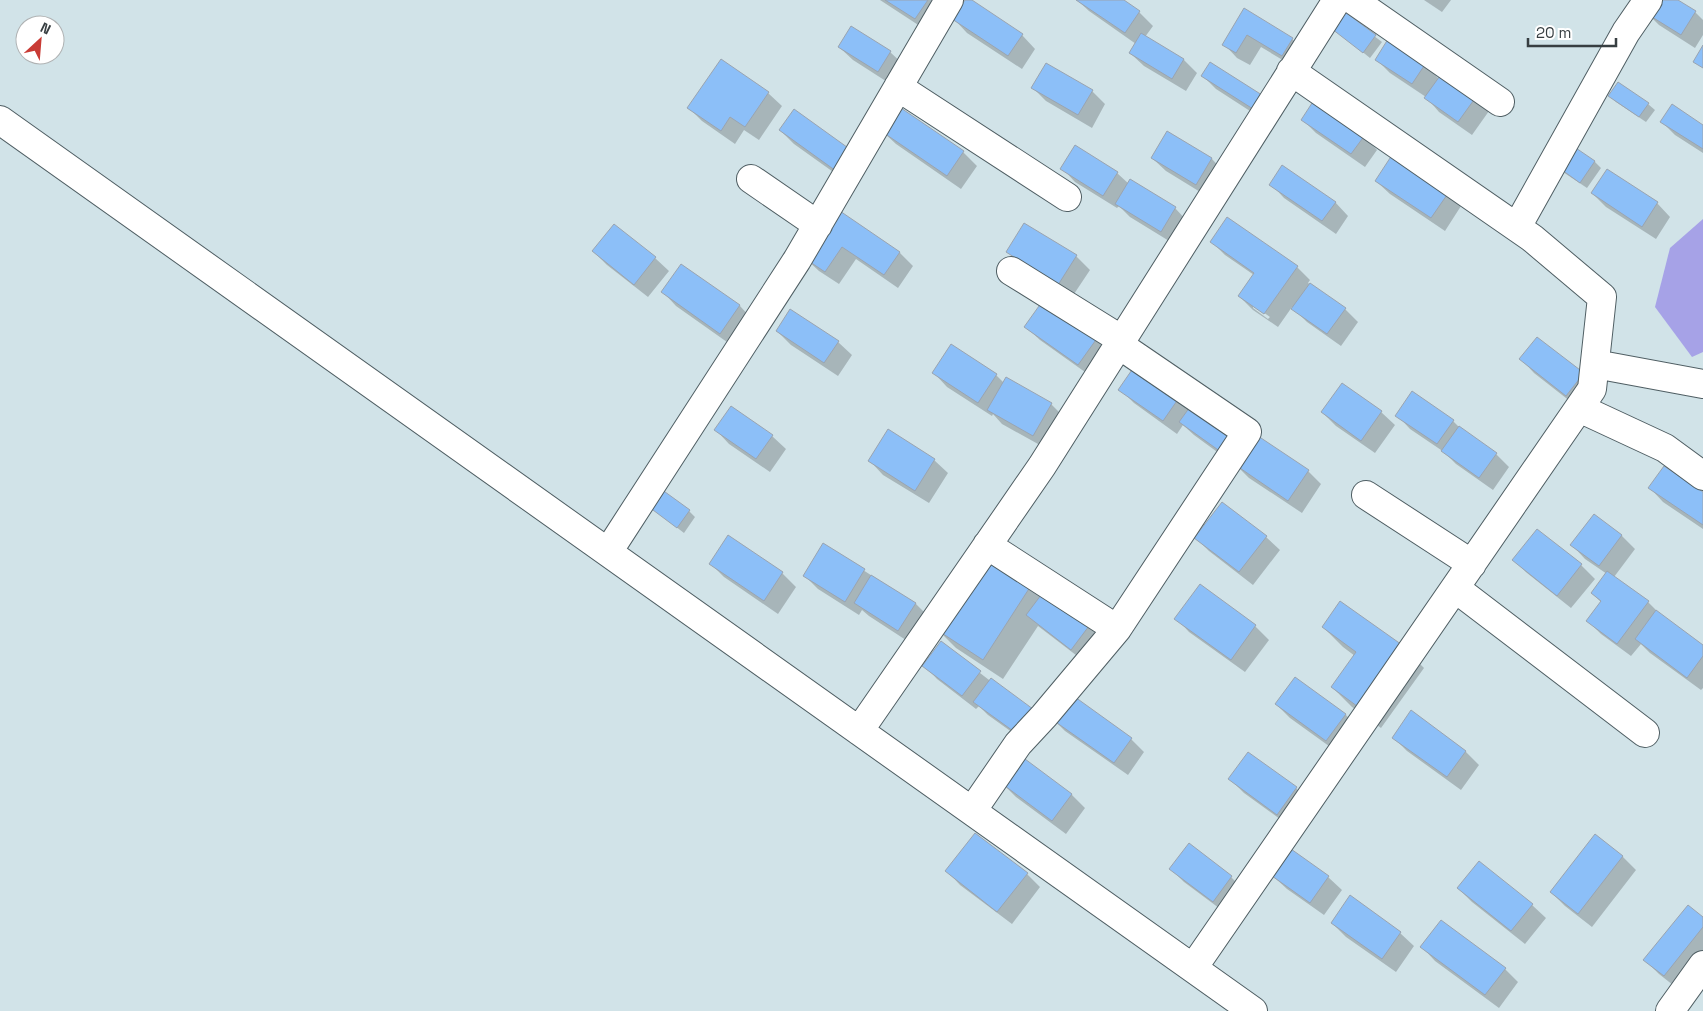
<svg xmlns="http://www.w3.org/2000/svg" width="1703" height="1011" font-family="'Space Grotesk',sans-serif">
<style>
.water{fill:#a6a2e7}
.shadow{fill:#0003;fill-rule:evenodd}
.building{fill:#8cbff8;stroke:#9aa4b0}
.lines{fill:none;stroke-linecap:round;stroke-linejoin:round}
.street-casing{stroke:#4f5e63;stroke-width:30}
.street{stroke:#fff;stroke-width:28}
</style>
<rect width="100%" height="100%" fill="#d1e3e8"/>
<!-- water -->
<path class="water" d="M1703 219V352L1692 357 1655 307 1670 248Z"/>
<!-- shadow -->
<path class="shadow" d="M880 0H950L929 32Z
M967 0H970L1022 35 1035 49 1022 69 967 33 954 19Z
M1077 0H1121L1139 12 1153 26 1145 37 1184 60 1197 73 1186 91 1144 66 1130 53 1136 44 1089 11Z
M1424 0H1451L1442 12Z
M1676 0 1695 12 1703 20V35L1695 48 1659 25 1645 11Z
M1245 10 1292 39 1306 52 1296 68 1261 47 1250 65 1237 58 1224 44Z
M1345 14 1382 42 1370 58 1334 29Z
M839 47 890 52 904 65 892 85 853 60Z
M1376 59 1425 64 1439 79 1475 98 1489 111 1472 135 1439 112 1426 97 1390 73Z
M1211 63 1267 122 1216 89 1203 76Z
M1033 88 1092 91 1105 104 1092 128 1046 101Z
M768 93 782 106 759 140 744 130 735 144 702 121 689 108Z
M1610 96 1648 104 1655 110 1646 122 1616 102Z
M898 108 963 152 977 166 961 189 896 144 882 131Z
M795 111 850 184 794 144 780 130Z
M1303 120 1364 136 1377 150 1365 167 1316 133Z
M1662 122 1703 126V153L1675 135Z
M1168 132 1212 159 1225 173 1210 198 1166 171 1152 158Z
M1570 145 1595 162 1601 168 1587 188 1563 172Z
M1062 168 1117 173 1129 184 1175 208 1188 222 1174 244 1130 217 1119 206 1117 208 1075 182Z
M1376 181 1448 193 1461 206 1445 231 1390 194Z
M1271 184 1335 202 1348 216 1336 234 1284 198Z
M1592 193 1657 203 1670 217 1656 239 1606 207Z
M838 211 900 253 913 266 898 288 856 259 839 284 819 271 805 258Z
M1211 241 1297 267 1310 280 1308 283 1345 309 1358 322 1341 346 1307 322 1292 307 1278 327 1253 310 1239 296 1254 275 1225 255ZM1253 305 1270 317 1268 319 1253 308Z
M593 251 655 258 669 271 648 297 607 265Z
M1008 252 1076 256 1090 270 1072 297 1021 266Z
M682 266 740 306 753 320 734 347 676 306 663 292Z
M1026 327 1097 338 1111 351 1092 377 1040 340Z
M777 331 838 342 852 355 838 376 791 345Z
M1521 359 1583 374 1580 409 1534 373Z
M934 373 996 375 1004 383 1006 379 1051 404 1065 418 1047 449 1002 424 993 414 992 416 947 387Z
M1120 389 1181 396 1308 471 1321 484 1302 513 1249 478 1235 464V465L1194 435 1183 425 1177 434 1134 403Z
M731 407 772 436 786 449 770 472 729 444 716 430Z
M1322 412H1381L1395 425 1375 453 1336 426Z
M1397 415 1453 421 1460 428 1496 454 1509 467 1493 490 1456 464 1444 452 1410 429Z
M934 460 948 473 929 503 883 475 870 461Z
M1650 488 1703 494V529L1663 502Z
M650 507 689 511 695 517 684 533Z
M1594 516 1622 536 1635 549 1614 577 1648 602 1661 615 1703 646V688L1701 690 1650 653 1641 644 1631 656 1601 634 1588 621 1601 602 1592 593 1607 574 1585 559 1572 545Z
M1537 531 1581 565 1595 579 1571 608 1527 573 1513 560Z
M729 537 782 573 796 587 778 614 724 577 711 564Z
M1266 537 1280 550 1253 585 1209 551 1196 538Z
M824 545 916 604 929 617 912 644 869 616 862 610 859 615 818 589 805 576Z
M986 551 1105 637 1085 662 1038 626 1003 679 956 648 936 628Z
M1200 585 1255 626 1269 640 1245 672 1189 632 1176 618Z
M1323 627 1404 648 1424 668 1381 728 1352 707 1332 687 1355 656 1343 647Z
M941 643 1050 727 1034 748 988 715 979 706 976 709 937 679 924 665Z
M1276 704 1345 714 1358 728 1340 754 1290 718Z
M1411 712 1466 752 1479 765 1461 790 1407 751 1393 737Z
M1052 718 1131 739 1144 752 1128 775 1065 731Z
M1021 758 1072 795 1085 808 1066 834 1016 797 1002 783Z
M1230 779 1296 788 1309 801 1291 827 1244 793Z
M1595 836 1623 857 1636 870 1592 927 1565 906 1551 892Z
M1189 845 1231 877 1245 891 1227 914 1184 882 1171 869Z
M947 871 1027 874 1040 887 1012 924 960 885Z
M1273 876 1328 877 1342 890 1324 915 1287 889Z
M1458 888 1532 905 1546 918 1525 944 1472 902Z
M1703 918V957L1678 989 1659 974 1645 960Z
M1332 923 1400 933 1414 946 1396 972 1346 937Z
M1422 947 1505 969 1518 982 1499 1008 1435 961Z"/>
<!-- building -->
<path class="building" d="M885 0H928L915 19Z
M965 0H972L1023 34 1008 56 952 19Z
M1076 0H1124L1140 11 1125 33Z
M1651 0H1678L1696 11 1681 35 1644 12Z
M1244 8 1293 38 1282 56 1247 35 1236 53 1222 45Z
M1345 12 1376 35 1363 53 1332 29Z
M851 26 891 51 878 72 838 47Z
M1141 33 1184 59 1172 79 1129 53Z
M1388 39 1426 63 1412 84 1375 60Z
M1703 45V68L1693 62Z
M721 59 769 92 745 127 730 117 721 131 687 108Z
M1210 62 1262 95 1253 109 1201 76Z
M1046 63 1093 90 1078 115 1031 88Z
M1442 73 1476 97 1458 122 1424 98Z
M1618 82 1649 103 1639 117 1608 96Z
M1314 100 1365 135 1351 154 1301 120Z
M1672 104 1703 125V149L1660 122Z
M898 106 964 151 947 176 881 131Z
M794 109 851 150 836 171 779 130Z
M1167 131 1212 158 1196 185 1151 158Z
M1570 144 1595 161 1580 183 1555 165Z
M1075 145 1118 172 1103 196 1060 169Z
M1392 155 1449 192 1431 218 1375 181Z
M1282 165 1336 202 1322 221 1269 185Z
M1607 169 1658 202 1642 227 1591 193Z
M1130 179 1176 207 1161 232 1115 204Z
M837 209 900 252 884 275 842 247 825 272 804 258Z
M1227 217 1298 266 1264 314 1238 296 1254 273 1210 242Z
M1024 223 1077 255 1058 285 1006 252Z
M614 224 656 257 634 285 592 251Z
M681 264 740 305 720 334 661 292Z
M1310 283 1346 308 1327 334 1291 309Z
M1044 299 1098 337 1078 365 1024 327Z
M790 309 839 341 824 363 776 331Z
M1537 337 1584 373 1566 396 1519 359Z
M951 344 997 374 978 403 932 373Z
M1136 364 1181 395 1163 421 1118 390Z
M1006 377 1052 403 1033 436 987 410Z
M1342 383 1382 411 1361 441 1321 412Z
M1412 391 1454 420 1437 444 1395 416Z
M1195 400 1237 431 1221 452 1179 422Z
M731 406 773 435 756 459 714 430Z
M1459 426 1497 453 1479 478 1441 451Z
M888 429 935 459 915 491 868 461Z
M1255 434 1309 470 1288 501 1234 464Z
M1664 466 1703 492V525L1648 488Z
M661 489 690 510 677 528 649 507Z
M1222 502 1267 536 1239 572 1194 538Z
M1594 514 1622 535 1599 566 1570 545Z
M1537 529 1582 564 1557 596 1512 560Z
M728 535 783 572 764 601 709 564Z
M823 543 865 569 845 602 803 576Z
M985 549 1034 581 983 660 934 628Z
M1607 571 1649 601 1617 644 1586 621 1601 601 1591 593Z
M871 575 916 603 898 631 854 603Z
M1200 584 1256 625 1231 660 1174 619Z
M1047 587 1092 622 1071 650 1026 615Z
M1340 601 1405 647 1361 709 1331 687 1356 652 1322 627Z
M1656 610 1703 645V656L1687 678 1635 639Z
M941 641 981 671 962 696 922 666Z
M1295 677 1346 714 1326 741 1275 704Z
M991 678 1037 712 1020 736 973 702Z
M1068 692 1132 738 1114 763 1050 718Z
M1411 710 1466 751 1447 777 1392 738Z
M1248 752 1297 787 1277 815 1228 779Z
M1021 756 1072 794 1052 821 1001 783Z
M975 833 1028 873 997 912 945 871Z
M1595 834 1623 856 1578 914 1550 892Z
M1189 843 1232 876 1213 902 1169 869Z
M1291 849 1329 876 1310 903 1272 876Z
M1479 861 1533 904 1511 931 1457 888Z
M1350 895 1401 932 1382 959 1331 923Z
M1688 905 1703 917V927L1664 976 1643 960Z
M1441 920 1506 968 1485 995 1420 947Z"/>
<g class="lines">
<defs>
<path id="street" d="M1353 0 1500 102
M898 87 1067 197
M0 120 1253 1011
M751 179 818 225
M1517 227 1626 32 1648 0
M1011 271 1122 340
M1595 364 1703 384
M1579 408 1665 448 1703 476
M1366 495 1472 564
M608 552 797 260 949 0
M1455 588 1645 733
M1117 629 1247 432 1118 344
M859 731 1042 466 1337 0
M972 811 1018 744 1044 716 1117 629 987 545
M1193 968 1592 389 1602 297 1532 238 1291 71
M1670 1011 1703 965"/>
</defs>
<!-- street casing -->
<use href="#street" class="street-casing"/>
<!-- street -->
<use href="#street" class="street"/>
</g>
<!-- north arrow -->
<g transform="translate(40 40) rotate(26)"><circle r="24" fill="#ffffff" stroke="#afb2b3"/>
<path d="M0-4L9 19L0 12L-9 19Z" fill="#c93b35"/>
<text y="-8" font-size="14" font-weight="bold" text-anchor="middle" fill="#373e41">N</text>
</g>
<!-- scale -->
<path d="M1528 38v8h88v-8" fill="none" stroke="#373e41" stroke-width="2.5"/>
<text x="1536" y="38" font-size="15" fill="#373e41" stroke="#ffffff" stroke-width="4" paint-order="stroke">20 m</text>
</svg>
